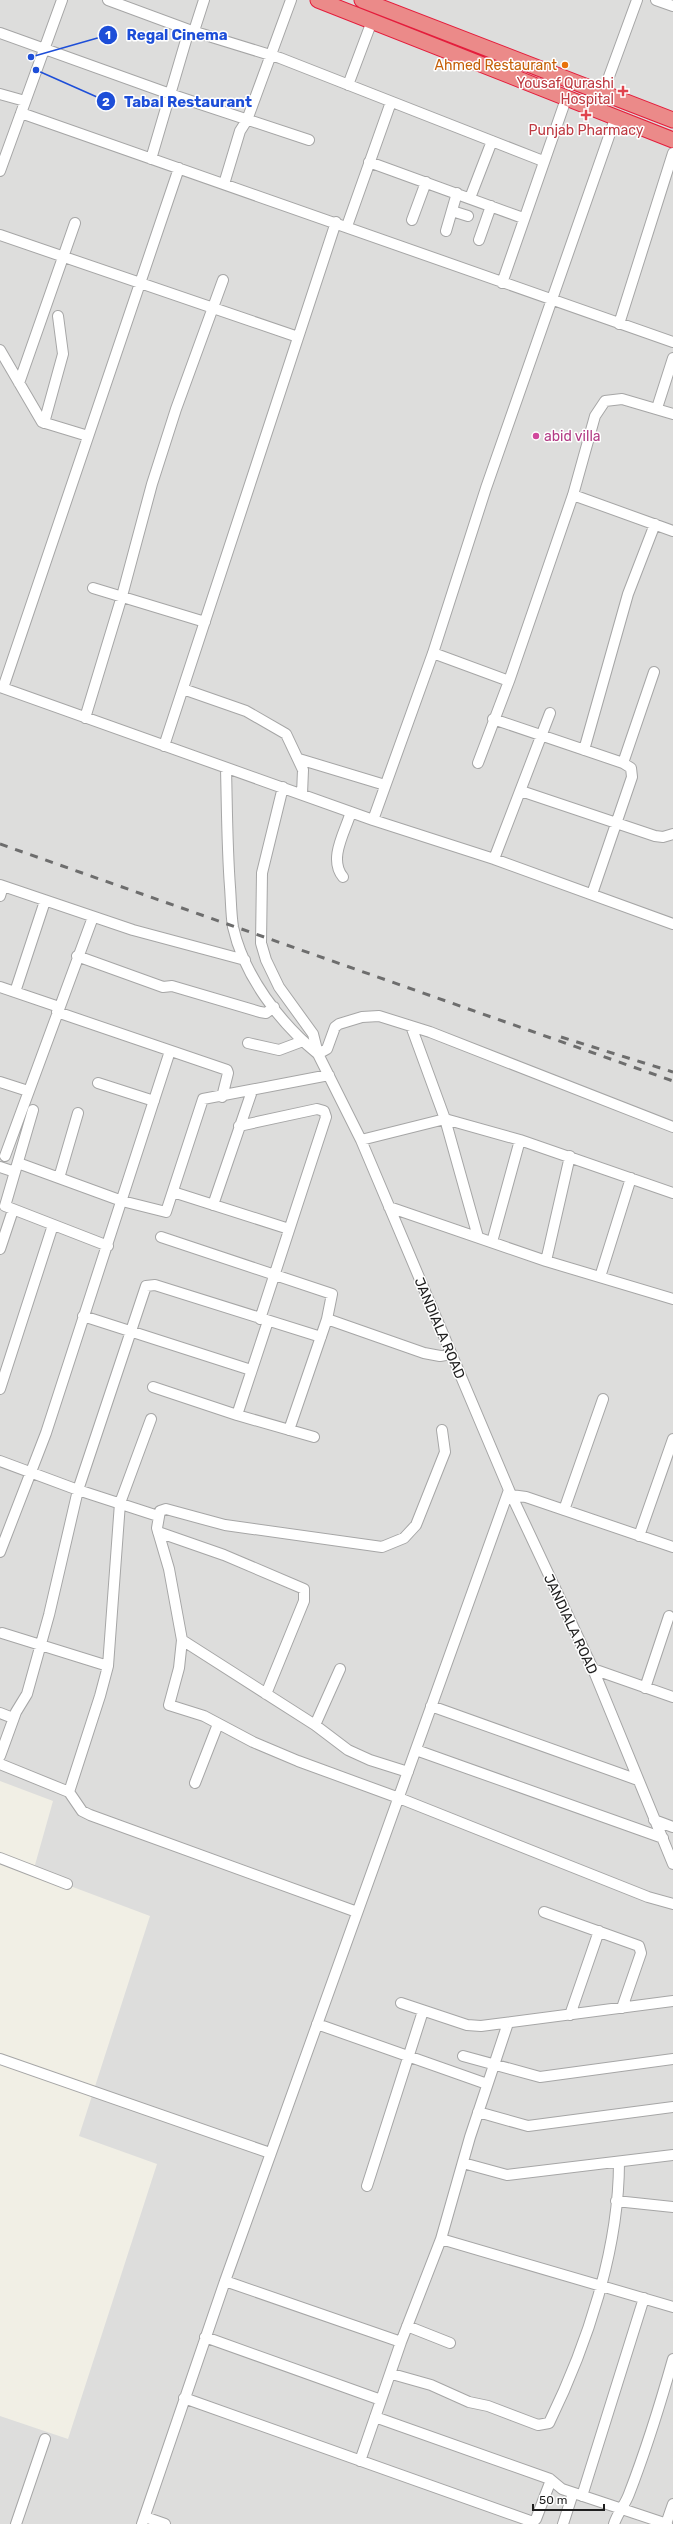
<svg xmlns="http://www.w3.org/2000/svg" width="673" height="2524" font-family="Rubik,sans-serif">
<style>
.residential{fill:#dddddc}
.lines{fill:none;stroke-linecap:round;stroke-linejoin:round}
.minor-casing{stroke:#a6a6a6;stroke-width:12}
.highway-casing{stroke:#e41d3c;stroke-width:17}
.minor{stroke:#fff;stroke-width:10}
.highway{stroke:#eb8a89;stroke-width:15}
.rail{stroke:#6d6d6d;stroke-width:3;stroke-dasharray:8 8;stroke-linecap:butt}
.food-dot{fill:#e8710a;stroke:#fff;stroke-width:1.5}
.health-dot{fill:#e0444e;stroke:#fff;stroke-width:1.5}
.hotel-dot{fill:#d1479c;stroke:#fff;stroke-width:1.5}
.labels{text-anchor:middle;stroke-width:3;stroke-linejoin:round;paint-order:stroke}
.food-label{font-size:14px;fill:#c56008;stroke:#fff;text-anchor:end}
.health-label{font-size:14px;fill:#be3a42;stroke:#fff;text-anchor:end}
.hotel-label{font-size:14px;fill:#b23c85;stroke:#fff;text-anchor:start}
.street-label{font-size:14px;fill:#1f1f1f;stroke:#fff}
.leader{fill:none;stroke:#1d4ed8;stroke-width:1.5}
.callout-dot{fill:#1d4ed8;stroke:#fff;stroke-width:1.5}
.mark-label{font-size:12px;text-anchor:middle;font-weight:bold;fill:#fff}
.callout-label{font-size:15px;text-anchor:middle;font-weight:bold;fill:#1d4ed8;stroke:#fff;stroke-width:3;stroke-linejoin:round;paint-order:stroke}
</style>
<rect width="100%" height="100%" fill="#f1efe5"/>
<!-- residential -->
<path class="residential" d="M0 0H673V2524H0V2416L68 2439 157 2164 79 2136 150 1916 33 1872 53 1801 0 1781Z"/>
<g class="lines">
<defs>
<path id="minor" d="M108 0 189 30 280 58 543 161
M656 0 673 6
M194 31 204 0
M0 33 170 94 309 140
M348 85 372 21
M603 93 637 0
M0 94 25 101
M21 113 673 342
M151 159 189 30
M369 162 523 218
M0 171 62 0
M224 184 240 131 247 120 291 0
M470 198 492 141
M452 211 468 216
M412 220 426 182
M347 226 391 102
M446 231 457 193
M0 235 298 337
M479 240 491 206
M502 283 566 99
M619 324 673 153
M0 350 42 422 88 436
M19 383 75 223
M657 408 673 358
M44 423 63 354 58 316
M573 495 673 531
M93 588 205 622
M433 653 509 681
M0 687 373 820 494 859 673 924
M3 688 179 168
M183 689 246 711 286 734 303 770 302 794
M85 718 122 596 152 484 176 409 223 280
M493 719 623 763 631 768 632 777 592 894
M164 746 336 222
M584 750 628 594 655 524
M299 759 385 785
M478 763 509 681 573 495 595 416 605 401 622 399 673 414
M623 763 654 672
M226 768C227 807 227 847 230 887 231 900 231 914 233 927 244 976 280 1023 318 1054
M283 787 262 873 261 943 266 960 279 987 313 1034 318 1054 361 1140 509 1490 593 1669 673 1864
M521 791 655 836 663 837 673 834
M373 820 433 653 486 488 615 119
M494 859 550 713
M343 877C328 859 345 832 351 812
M0 885 133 930 245 960
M0 896 3 886
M77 956 163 987 172 986 260 1012 266 1013 274 1007
M0 987 59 1007
M15 992 45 901
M57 1012 227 1070 228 1073 222 1097
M411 1026 445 1119 478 1237
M248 1043 279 1050 303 1041
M318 1054 327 1049 335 1027 339 1024 362 1017 379 1016 430 1032 673 1127
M0 1082 28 1091
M98 1083 154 1101
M33 1110 5 1206 108 1246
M239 1126 317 1109 324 1111 326 1117 260 1319
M361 1140 445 1119 520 1140 673 1193
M5 1156 93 917
M18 1163 122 1201 166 1212 203 1099 329 1075
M0 1167 15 1172
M59 1178 78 1113
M173 1192 289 1229
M213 1205 252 1091
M389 1207 546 1261 673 1299
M161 1237 332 1294 327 1319 289 1430
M492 1242 520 1140
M0 1249 13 1210
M546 1261 570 1156
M600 1277 631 1178
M83 1316 251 1370
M327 1319 424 1353 440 1356 451 1354
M153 1387 237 1415 314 1437
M0 1389 53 1225
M237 1415 268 1321
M442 1430 445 1452 416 1525 404 1538 382 1547 225 1525 166 1509 160 1511 157 1528 169 1569 182 1640 179 1668 169 1705 204 1716 253 1742 298 1761 399 1798 648 1897 673 1904
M0 1461 78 1490 158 1516
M511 1495 526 1497 673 1547
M564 1510 603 1399
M158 1532 224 1555 304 1589V1601L266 1694
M639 1536 673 1439
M0 1552 46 1433 170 1051
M2 1633 108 1666
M182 1640 315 1725 348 1750 370 1760 408 1772
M593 1669 673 1697
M645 1688 669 1616
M431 1706 638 1780
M0 1713 13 1718
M315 1725 340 1669
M416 1750 663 1838
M0 1756 16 1712 27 1694 49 1615 78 1490 146 1286 155 1285 321 1337
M0 1764 69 1792 82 1811 90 1815 357 1912
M195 1783 218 1724
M69 1792 100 1696 108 1666 120 1503 151 1419
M654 1820 673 1827
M0 1858 67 1884
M544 1912 639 1946 641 1953 622 2008
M401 2003 467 2025 481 2026 673 2001
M570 2015 599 1931
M317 2024 487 2084
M463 2056 540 2077 673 2059
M0 2059 270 2153
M478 2112 528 2126 673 2107
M463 2163 507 2175 673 2155
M367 2186 423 2011
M616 2201 673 2207
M441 2239 470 2137 508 2023
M225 2281 401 2342
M407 2326 450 2343
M205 2337 381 2400
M392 2374 431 2385 469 2402 488 2406 538 2425 549 2423C587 2345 619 2250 619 2162
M184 2398 533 2522 536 2519 551 2480
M375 2417 550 2479 562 2489 667 2524
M360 2461 401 2342 441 2239 673 2307
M582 2496 644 2298
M145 2517 165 2524
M16 2524 45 2439
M142 2524 225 2281 509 1490
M563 2524 573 2493
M614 2524C618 2512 625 2505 629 2494 646 2450 660 2405 673 2359
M666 2524 673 2504"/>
<path id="highway" d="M318 0 673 140
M362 0 673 120"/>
</defs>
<!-- minor casing -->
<use href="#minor" class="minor-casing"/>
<!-- highway casing -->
<use href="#highway" class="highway-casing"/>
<!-- minor -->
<use href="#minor" class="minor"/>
<!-- highway -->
<use href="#highway" class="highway"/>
<!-- rail -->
<path class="rail" d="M0 844 673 1081
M561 1037 673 1072"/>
</g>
<!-- markers -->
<circle class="food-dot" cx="565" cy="65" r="4"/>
<g class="health-dot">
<path d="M621 85h4v4h4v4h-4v4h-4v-4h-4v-4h4z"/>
<path d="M584 109h4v4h4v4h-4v4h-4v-4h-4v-4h4z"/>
</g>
<circle class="hotel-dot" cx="536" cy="436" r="4"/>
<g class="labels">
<!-- food labels -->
<g class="food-label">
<text x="557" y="70">Ahmed Restaurant</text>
</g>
<!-- health labels -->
<g class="health-label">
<text x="614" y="88">Yousaf Qurashi<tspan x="614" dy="16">Hospital</tspan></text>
<text x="586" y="135" text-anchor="middle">Punjab Pharmacy</text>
</g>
<!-- hotel labels -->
<g class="hotel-label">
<text x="544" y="441">abid villa</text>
</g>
<!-- street labels -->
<g class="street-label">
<text transform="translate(440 1328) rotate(67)" y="5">JANDIALA ROAD</text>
<text transform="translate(571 1624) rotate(65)" y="5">JANDIALA ROAD</text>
</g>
</g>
<!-- callouts -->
<path class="leader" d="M31 57L108 35M36 70L106 101"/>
<g class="callout-dot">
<circle cx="31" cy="57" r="4"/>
<circle cx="36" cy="70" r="4"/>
<circle cx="108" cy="35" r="10"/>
<circle cx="106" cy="101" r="10"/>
</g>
<g class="mark-label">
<text x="108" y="39">1</text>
<text x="106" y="106">2</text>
</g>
<g class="callout-label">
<text x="177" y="40">Regal Cinema</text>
<text x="188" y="107">Tabal Restaurant</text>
</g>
<!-- scale -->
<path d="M533 2504v6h71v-6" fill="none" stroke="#1f1f1f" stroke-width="2"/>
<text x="539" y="2504" font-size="12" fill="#1f1f1f" stroke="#ffffff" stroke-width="3" paint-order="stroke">50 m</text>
</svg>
